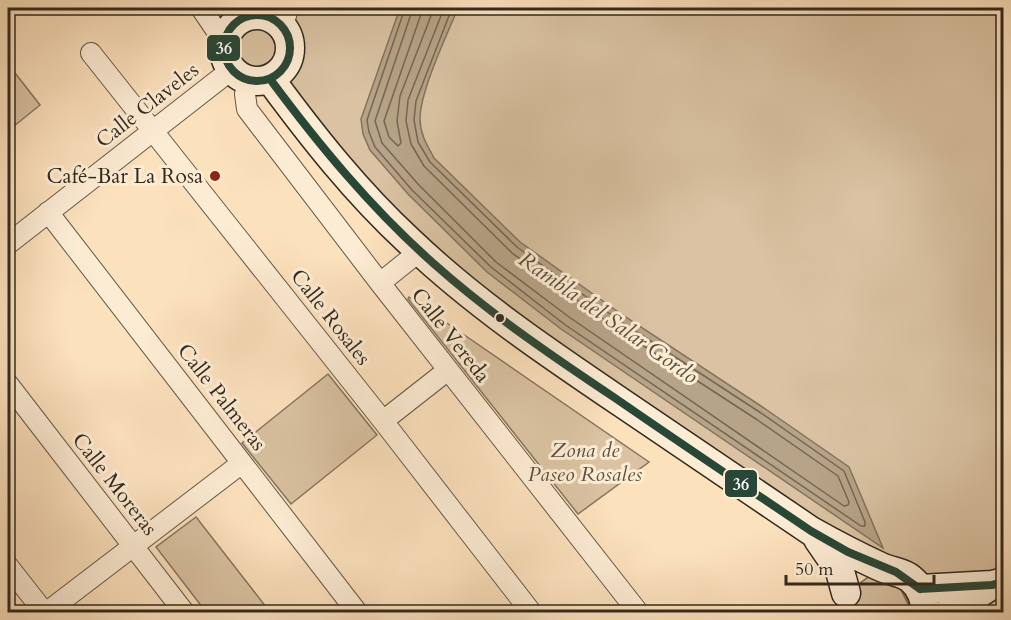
<svg xmlns="http://www.w3.org/2000/svg" width="1011" height="620" font-family="Cardo,serif">
<style>
.green{fill:#dac2a2;stroke:#867660;stroke-width:1.5}
.water{fill:#b7a387;stroke:#82735d;stroke-width:1.5}
.lines{fill:none;stroke-linecap:round;stroke-linejoin:round}
.shore{stroke:#746653;stroke-width:1.5}
.stream{stroke:#82735d;stroke-width:6}
.minor-casing{stroke:#645846;stroke-width:22}
.secondary-casing{stroke:#322a1f;stroke-width:31}
.minor{stroke:#fdecd4;stroke-width:20}
.secondary{stroke:#fdecd4;stroke-width:28}
.bus-1-casing{stroke:#fdecd4;stroke-width:12}
.bus-1{stroke:#294737;stroke-width:8}
.poi-dot{fill:#8f2418;stroke:#fdecd4;stroke-width:2}
.bus-dot{fill:#322a1f;stroke:#fdecd4;stroke-width:2}
.labels{text-anchor:middle;stroke-width:6;stroke-linejoin:round;paint-order:stroke}
.street-label{font-size:21px;fill:#322a1f;stroke:#fdecd4}
.poi-label{font-size:21px;fill:#322a1f;stroke:#fdecd4;text-anchor:end}
.park-label{font-size:21px;font-style:italic;fill:#5c5040;stroke:#fdecd4}
.water-label{font-size:22px;font-style:italic;fill:#5a4e3e;stroke:#fdecd4}
.line-badge{stroke:#fdecd4;stroke-width:2}
.badge-label{font-size:16px;text-anchor:middle;font-weight:bold;fill:#fff}
</style>
<rect width="100%" height="100%" fill="#fce1bd"/>
<filter id="stains"><feTurbulence type="fractalNoise" baseFrequency=".00333" numOctaves="4"/><feColorMatrix values="0 0 0 0 .2 0 0 0 0 .09 0 0 0 0 .02 0 0 0 .5 -.17"/></filter>
<radialGradient id="worn" r=".72"><stop offset=".6" stop-color="#630" stop-opacity="0"/><stop offset="1" stop-color="#630" stop-opacity=".3"/></radialGradient>
<!-- green -->
<path class="green" d="M287 8H1003V582L922 589 855 555 395 227 279 73 289 56 291 46 288 35Z
M228 48a29 29 0 1 1 58 0a29 29 0 1 1-58 0Z
M8 64 40 105 8 131Z
M409 297 649 462 578 514 408 299Z
M328 374 377 435 291 504 242 443Z
M196 517 270 612H206L156 547Z
M872 575 897 576 922 612H846C848 594 856 584 872 575Z"/>
<!-- water -->
<path class="water" d="M400 8H458C447 35 420 91 420 119 420 134 427 145 434 158L520 242 621 314 764 408 849 467 883 548 561 329 487 272 408 194 370 150 363 134 361 119Z"/>
<g class="lines">
<!-- shore -->
<path class="shore" d="M405 8 367 120 369 132 375 147 412 190 491 267 564 324 861 526H865V522L844 471 761 413 617 319 517 247 430 162 418 142 414 120 416 101 452 8
M413 8 375 121 382 143 418 184 496 262 569 317 844 506 848 505 849 502 838 476 756 419 613 326 512 253 424 166 411 144 406 121 408 100 444 8
M422 8 420 17 384 121 389 137 398 146 401 143 397 121 400 96 434 8"/>
<!-- stream -->
<path class="stream" d="M902 587 912 607"/>
<defs>
<path id="minor" d="M201 8 224 42
M283 27 288 8
M91 53 383 421 531 612
M248 80 245 94 247 109 380 283 638 612
M48 212 357 612
M8 244 231 70
M380 283 420 251
M8 384 184 612
M383 421 448 370
M8 566 44 612
M47 612 242 463"/>
<path id="secondary" d="M224 48a33 33 0 1 1 66 0a33 33 0 1 1-66 0Z
M270 79C312 136 356 192 409 241 474 303 548 353 622 403 685 446 748 488 811 531 834 544 857 556 881 567 892 572 903 572 911 579 922 588 925 600 926 612
M818 539 840 571 846 593
M920 589 992 585 1004 582
M949 612 992 585"/>
</defs>
<!-- minor casing -->
<use href="#minor" class="minor-casing"/>
<!-- secondary casing -->
<use href="#secondary" class="secondary-casing"/>
<!-- minor -->
<use href="#minor" class="minor"/>
<!-- secondary -->
<use href="#secondary" class="secondary"/>
<defs>
<path id="bus-1" d="M224 48a33 33 0 1 1 66 0a33 33 0 1 1-66 0Z
M270 79C319 145 371 208 433 263 489 313 552 356 615 398 680 443 746 487 811 531L848 552 896 572 920 589
M920 589 992 585 1004 582"/>
</defs>
<!-- bus-1 casing -->
<use href="#bus-1" class="bus-1-casing"/>
<!-- bus-1 -->
<use href="#bus-1" class="bus-1"/>
</g>
<!-- markers -->
<circle class="poi-dot" cx="215" cy="176" r="6"/>
<circle class="bus-dot" cx="500" cy="318" r="5"/>
<g class="labels">
<!-- street labels -->
<g class="street-label">
<text transform="translate(147 105) rotate(-38)" y="7">Calle Claveles</text>
<text transform="translate(331 317) rotate(52)" y="7">Calle Rosales</text>
<text transform="translate(451 335) rotate(52)" y="7">Calle Vereda</text>
<text transform="translate(222 397) rotate(52)" y="7">Calle Palmeras</text>
<text transform="translate(115 484) rotate(52)" y="7">Calle Moreras</text>
</g>
<!-- poi labels -->
<g class="poi-label">
<text x="203" y="183">Café-Bar La Rosa</text>
</g>
<!-- park labels -->
<g class="park-label">
<text x="585" y="457">Zona de<tspan x="585" dy="24">Paseo Rosales</tspan></text>
</g>
<!-- water labels -->
<g class="water-label">
<text transform="translate(609 317) rotate(35)" y="8">Rambla del Salar Gordo</text>
</g>
</g>
<g class="line-badge">
<rect x="206" y="34" width="35" height="28" rx="6" fill="#294737"/>
<rect x="724" y="469" width="34" height="29" rx="6" fill="#294737"/>
</g>
<g class="badge-label">
<text x="224" y="54">36</text>
<text x="741" y="490">36</text>
</g>
<!-- margin -->
<rect width="1011" height="620" fill="none" stroke="#fce1bd" stroke-width="30"/>
<rect x="9" y="9" width="993" height="602" fill="none" stroke="#322a1f" stroke-width="3"/>
<rect x="15" y="15" width="981" height="590" fill="none" stroke="#322a1f" stroke-width="1.5"/>
<!-- scale -->
<path d="M786 575v9h148v-9" fill="none" stroke="#322a1f" stroke-width="3"/>
<text x="795" y="575" font-size="18" fill="#322a1f" stroke="#fdecd4" stroke-width="4.5" paint-order="stroke">50 m</text>
<rect width="100%" height="100%" filter="url(#stains)"/>
<rect width="100%" height="100%" fill="url(#worn)"/>
</svg>
